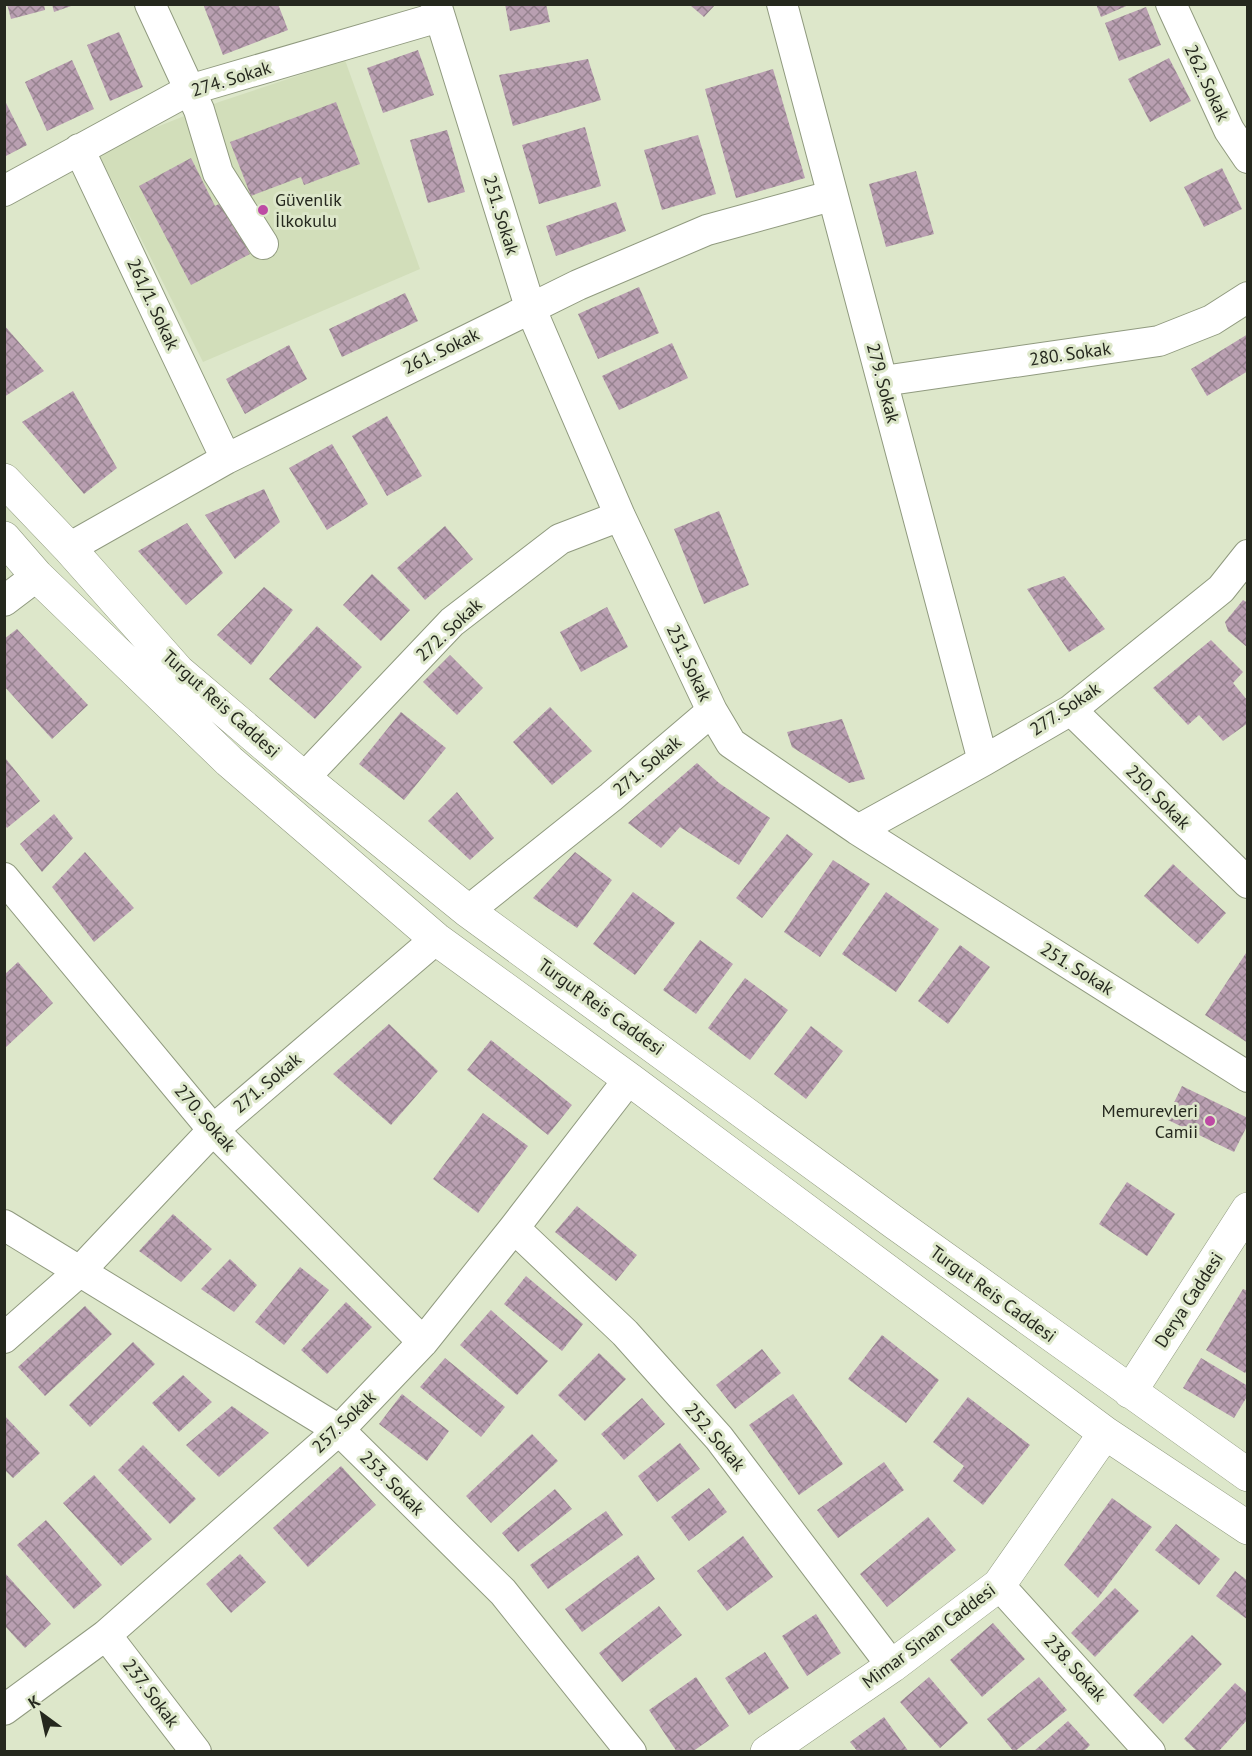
<svg xmlns="http://www.w3.org/2000/svg" width="1252" height="1756" font-family="'PT Sans',sans-serif">
<style>
.built{fill:#d2deba}
.building{fill:url(#building-cross-hatch)}
.lines{fill:none;stroke-linecap:round;stroke-linejoin:round}
.minor-casing{stroke:#909a7f;stroke-width:32}
.major-casing{stroke:#909a7f;stroke-width:34}
.minor{stroke:#fff;stroke-width:30}
.major{stroke:#fff;stroke-width:33}
.poi-dot{fill:#bd4aa4;stroke:#dde7ca;stroke-width:2}
.labels{text-anchor:middle;stroke-width:6;stroke-linejoin:round;paint-order:stroke}
.street-label{font-size:18px;fill:#25281e;stroke:#dde7ca}
.poi-label{font-size:18px;fill:#25281e;stroke:#dde7ca;text-anchor:start}
</style>
<defs>
<pattern id="building-cross-hatch" width="8" height="8" patternUnits="userSpaceOnUse" patternTransform="scale(1.5)"><rect width="8" height="8" fill="#b99fb1"/><path d="M0 0l8 8M0 8l8-8" fill="none" stroke="#96828f"/></pattern>
</defs>
<rect width="100%" height="100%" fill="#dde7ca"/>
<!-- built -->
<path class="built" d="M345 60 420 269 203 362 97 151 219 102Z"/>
<!-- building -->
<path class="building" d="M7 4H44L45 10 11 19Z
M52 4H74V5L54 12Z
M203 4H278L288 30 223 55Z
M505 4H546L550 22 510 31Z
M1096 4H1131L1101 17Z
M690 5H715L704 17Z
M1146 7 1161 45 1119 61 1105 23Z
M119 32 143 87 110 101 87 45Z
M418 50 434 95 383 113 367 68Z
M1169 58 1191 101 1150 122 1128 79Z
M588 59 601 100 513 126 499 75Z
M72 60 94 109 47 131 25 82Z
M773 69 805 178 736 198 705 89Z
M4 99 27 145 4 157Z
M336 102 360 164 304 185 301 177 251 196 230 142Z
M585 127 601 186 539 204 522 145Z
M447 130 465 192 428 203 410 140Z
M698 135 716 194 662 210 644 150Z
M191 158 215 206 223 202 250 254 191 285 139 186Z
M1222 168 1242 209 1204 227 1184 187Z
M916 171 934 234 886 247 869 184Z
M616 202 626 231 556 256 546 226Z
M639 287 659 333 598 359 578 314Z
M405 293 418 321 342 357 329 329Z
M4 325 44 371 4 397Z
M1248 334V371L1207 396 1191 369Z
M672 343 688 378 619 410 602 376Z
M289 345 307 379 245 414 226 379Z
M73 391 117 468 84 494 22 422Z
M387 416 422 476 387 496 352 436Z
M332 444 368 504 327 530 289 468Z
M264 489 280 522 235 559 205 515Z
M719 511 749 585 704 604 674 529Z
M187 523 223 573 186 605 138 551Z
M445 526 473 559 425 600 397 568Z
M372 574 410 610 381 641 343 605Z
M1064 576 1105 629 1069 652 1027 589Z
M264 587 293 610 251 665 217 635Z
M1243 600 1248 603V648L1228 631 1225 622Z
M607 607 628 647 581 672 560 632Z
M317 626 362 667 315 719 269 679Z
M17 629 88 705 52 739 4 686V639Z
M1211 640 1243 672 1233 683 1248 701V723L1223 741 1199 715 1188 725 1153 688Z
M450 655 483 688 457 715 423 682Z
M550 707 592 751 552 785 513 742Z
M401 712 446 748 404 800 359 764Z
M842 719 865 779 849 783 792 747 787 732Z
M6 759 40 801 7 828 4 824V760Z
M697 763 719 783 770 818 739 865 680 827 661 848 628 823Z
M457 792 494 838 470 860 428 821Z
M54 814 73 838 42 872 20 844Z
M787 834 813 854 762 918 736 898Z
M85 852 134 908 94 942 52 887Z
M575 852 612 880 577 928 533 898Z
M833 860 870 884 820 957 784 932Z
M1173 864 1226 913 1198 944 1144 896Z
M633 892 675 923 635 975 593 944Z
M886 892 939 929 896 992 842 954Z
M700 940 733 964 696 1014 663 990Z
M960 945 990 967 948 1024 918 1001Z
M1248 950V1043L1205 1015Z
M18 962 53 1003 4 1049V975Z
M745 978 788 1010 750 1060 708 1028Z
M389 1024 438 1071 391 1125 333 1074Z
M811 1026 843 1051 806 1099 774 1074Z
M491 1040 572 1105 548 1135 467 1070Z
M1182 1086 1248 1118V1124L1234 1152 1166 1119Z
M483 1113 528 1146 478 1213 433 1179Z
M1127 1182 1175 1214 1147 1256 1099 1224Z
M577 1206 637 1255 616 1281 555 1232Z
M173 1214 212 1249 181 1282 139 1251Z
M230 1259 257 1285 234 1312 201 1289Z
M300 1267 329 1290 284 1345 255 1322Z
M526 1276 583 1324 562 1351 504 1304Z
M1243 1289 1248 1291V1370L1245 1373 1206 1350Z
M346 1302 372 1327 327 1374 301 1350Z
M85 1306 112 1334 45 1396 18 1367Z
M491 1310 548 1361 517 1395 460 1345Z
M882 1335 939 1380 906 1423 848 1379Z
M133 1342 155 1364 90 1427 69 1405Z
M762 1349 781 1373 735 1409 716 1385Z
M599 1353 626 1379 585 1421 558 1395Z
M445 1358 505 1407 481 1437 420 1387Z
M1201 1358 1248 1386V1395L1234 1418 1183 1388Z
M183 1375 212 1402 179 1432 152 1403Z
M402 1394 449 1431 427 1461 379 1424Z
M793 1394 843 1464 799 1495 749 1425Z
M968 1397 1030 1445 983 1505 953 1481 964 1466 933 1442Z
M642 1398 665 1424 624 1460 601 1434Z
M232 1406 269 1433 219 1477 186 1445Z
M4 1415 40 1453 13 1478 4 1469Z
M532 1434 558 1461 491 1523 466 1496Z
M680 1443 700 1469 657 1502 638 1476Z
M143 1445 196 1499 170 1524 118 1470Z
M884 1462 904 1490 838 1538 817 1510Z
M341 1466 376 1505 308 1567 273 1528Z
M94 1475 152 1539 121 1566 63 1503Z
M709 1488 727 1512 689 1541 671 1517Z
M555 1489 572 1509 518 1552 502 1533Z
M1112 1498 1152 1527 1098 1598 1064 1565Z
M606 1511 623 1535 548 1589 530 1565Z
M928 1517 956 1550 887 1607 860 1574Z
M46 1520 102 1585 74 1609 17 1545Z
M1176 1524 1220 1559 1199 1585 1155 1550Z
M743 1536 773 1577 727 1611 697 1571Z
M240 1554 266 1582 231 1613 206 1584Z
M638 1555 655 1579 582 1632 565 1609Z
M1235 1571 1248 1581V1620L1216 1596Z
M4 1572 51 1624 25 1648 4 1625Z
M1115 1588 1139 1611 1095 1657 1071 1633Z
M659 1606 682 1635 622 1682 599 1653Z
M816 1614 841 1653 807 1676 782 1636Z
M993 1623 1025 1659 982 1697 950 1660Z
M1192 1635 1222 1664 1163 1724 1133 1695Z
M765 1652 789 1688 749 1715 725 1678Z
M696 1677 729 1726 692 1752H677L649 1710Z
M929 1677 968 1723 940 1748 900 1702Z
M1039 1677 1067 1710 1014 1752 987 1719Z
M1235 1683 1248 1694V1719L1218 1752H1198L1184 1739Z
M884 1717 909 1752H858L850 1742Z
M1068 1721 1090 1745 1083 1752H1033Z"/>
<g class="lines">
<defs>
<path id="minor" d="M150 4 199 110 218 173 263 244
M436 4 530 307 620 516 712 711 731 743 858 830 1248 1077
M782 4 983 761
M1171 4 1229 130 1248 158
M79 149 226 459
M4 191 189 90 439 17
M883 381 1159 341 1212 320 1248 297
M69 548 226 459 578 285 707 230 831 196
M4 601 37 576
M1071 710 1248 883
M304 778 452 622 560 539 620 516
M858 830 983 761 1071 710 1221 589 1248 555
M4 878 213 1130 423 1342
M468 911 611 797 712 711
M4 1225 339 1430 503 1592 631 1752
M514 1228 625 1333 719 1438 892 1666
M4 1338 79 1272 213 1130 436 939
M999 1585 1150 1752
M106 1635 196 1752
M4 1710 106 1635 339 1430 423 1342 514 1228 629 1079"/>
<path id="major" d="M4 480 69 548 178 671 304 778 468 911 895 1223 1248 1475
M4 538 37 576 229 761 436 939 629 1079 1105 1433 1248 1528
M1130 1392 1248 1209
M767 1752 892 1666 999 1585 1105 1433"/>
</defs>
<!-- minor casing -->
<use href="#minor" class="minor-casing"/>
<!-- major casing -->
<use href="#major" class="major-casing"/>
<!-- minor -->
<use href="#minor" class="minor"/>
<!-- major -->
<use href="#major" class="major"/>
</g>
<!-- markers -->
<g class="poi-dot">
<circle cx="263" cy="210" r="6"/>
<circle cx="1210" cy="1121" r="6"/>
</g>
<g class="labels">
<!-- street labels -->
<g class="street-label">
<text transform="translate(231 79) rotate(-17)" y="6">274. Sokak</text>
<text transform="translate(1207 83) rotate(65)" y="6">262. Sokak</text>
<text transform="translate(501 215) rotate(73)" y="6">251. Sokak</text>
<text transform="translate(153 304) rotate(65)" y="6">261/1. Sokak</text>
<text transform="translate(441 351) rotate(-26)" y="6">261. Sokak</text>
<text transform="translate(1070 354) rotate(-8)" y="6">280. Sokak</text>
<text transform="translate(883 383) rotate(75)" y="6">279. Sokak</text>
<text transform="translate(449 630) rotate(-43)" y="6">272. Sokak</text>
<text transform="translate(689 663) rotate(65)" y="6">251. Sokak</text>
<text transform="translate(221 704) rotate(42)" y="6">Turgut Reis Caddesi</text>
<text transform="translate(1065 709) rotate(-34)" y="6">277. Sokak</text>
<text transform="translate(647 766) rotate(-40)" y="6">271. Sokak</text>
<text transform="translate(1158 797) rotate(45)" y="6">250. Sokak</text>
<text transform="translate(1077 969) rotate(32)" y="6">251. Sokak</text>
<text transform="translate(601 1007) rotate(36)" y="6">Turgut Reis Caddesi</text>
<text transform="translate(267 1083) rotate(-40)" y="6">271. Sokak</text>
<text transform="translate(205 1118) rotate(49)" y="6">270. Sokak</text>
<text transform="translate(993 1294) rotate(36)" y="6">Turgut Reis Caddesi</text>
<text transform="translate(1189 1300) rotate(-57)" y="6">Derya Caddesi</text>
<text transform="translate(344 1422) rotate(-44)" y="6">257. Sokak</text>
<text transform="translate(715 1437) rotate(50)" y="6">252. Sokak</text>
<text transform="translate(392 1483) rotate(45)" y="6">253. Sokak</text>
<text transform="translate(929 1636) rotate(-37)" y="6">Mimar Sinan Caddesi</text>
<text transform="translate(1075 1668) rotate(48)" y="6">238. Sokak</text>
<text transform="translate(151 1693) rotate(53)" y="6">237. Sokak</text>
</g>
<!-- poi labels -->
<g class="poi-label">
<text x="275" y="206">Güvenlik<tspan x="275" dy="21">İlkokulu</tspan></text>
<text x="1198" y="1117" text-anchor="end">Memurevleri<tspan x="1198" dy="21">Camii</tspan></text>
</g>
</g>
<!-- border -->
<rect width="1252" height="1756" fill="none" stroke="#25281e" stroke-width="12"/>
<!-- north arrow -->
<g transform="translate(42 1714) rotate(327)" stroke="#dde7ca" stroke-width="4.5" paint-order="stroke">
<path d="M0-4.5L10 22L0 15L-10 22Z" fill="#25281e"/>
<text y="-9" font-size="16" font-weight="bold" text-anchor="middle" fill="#25281e">K</text>
</g>
</svg>
